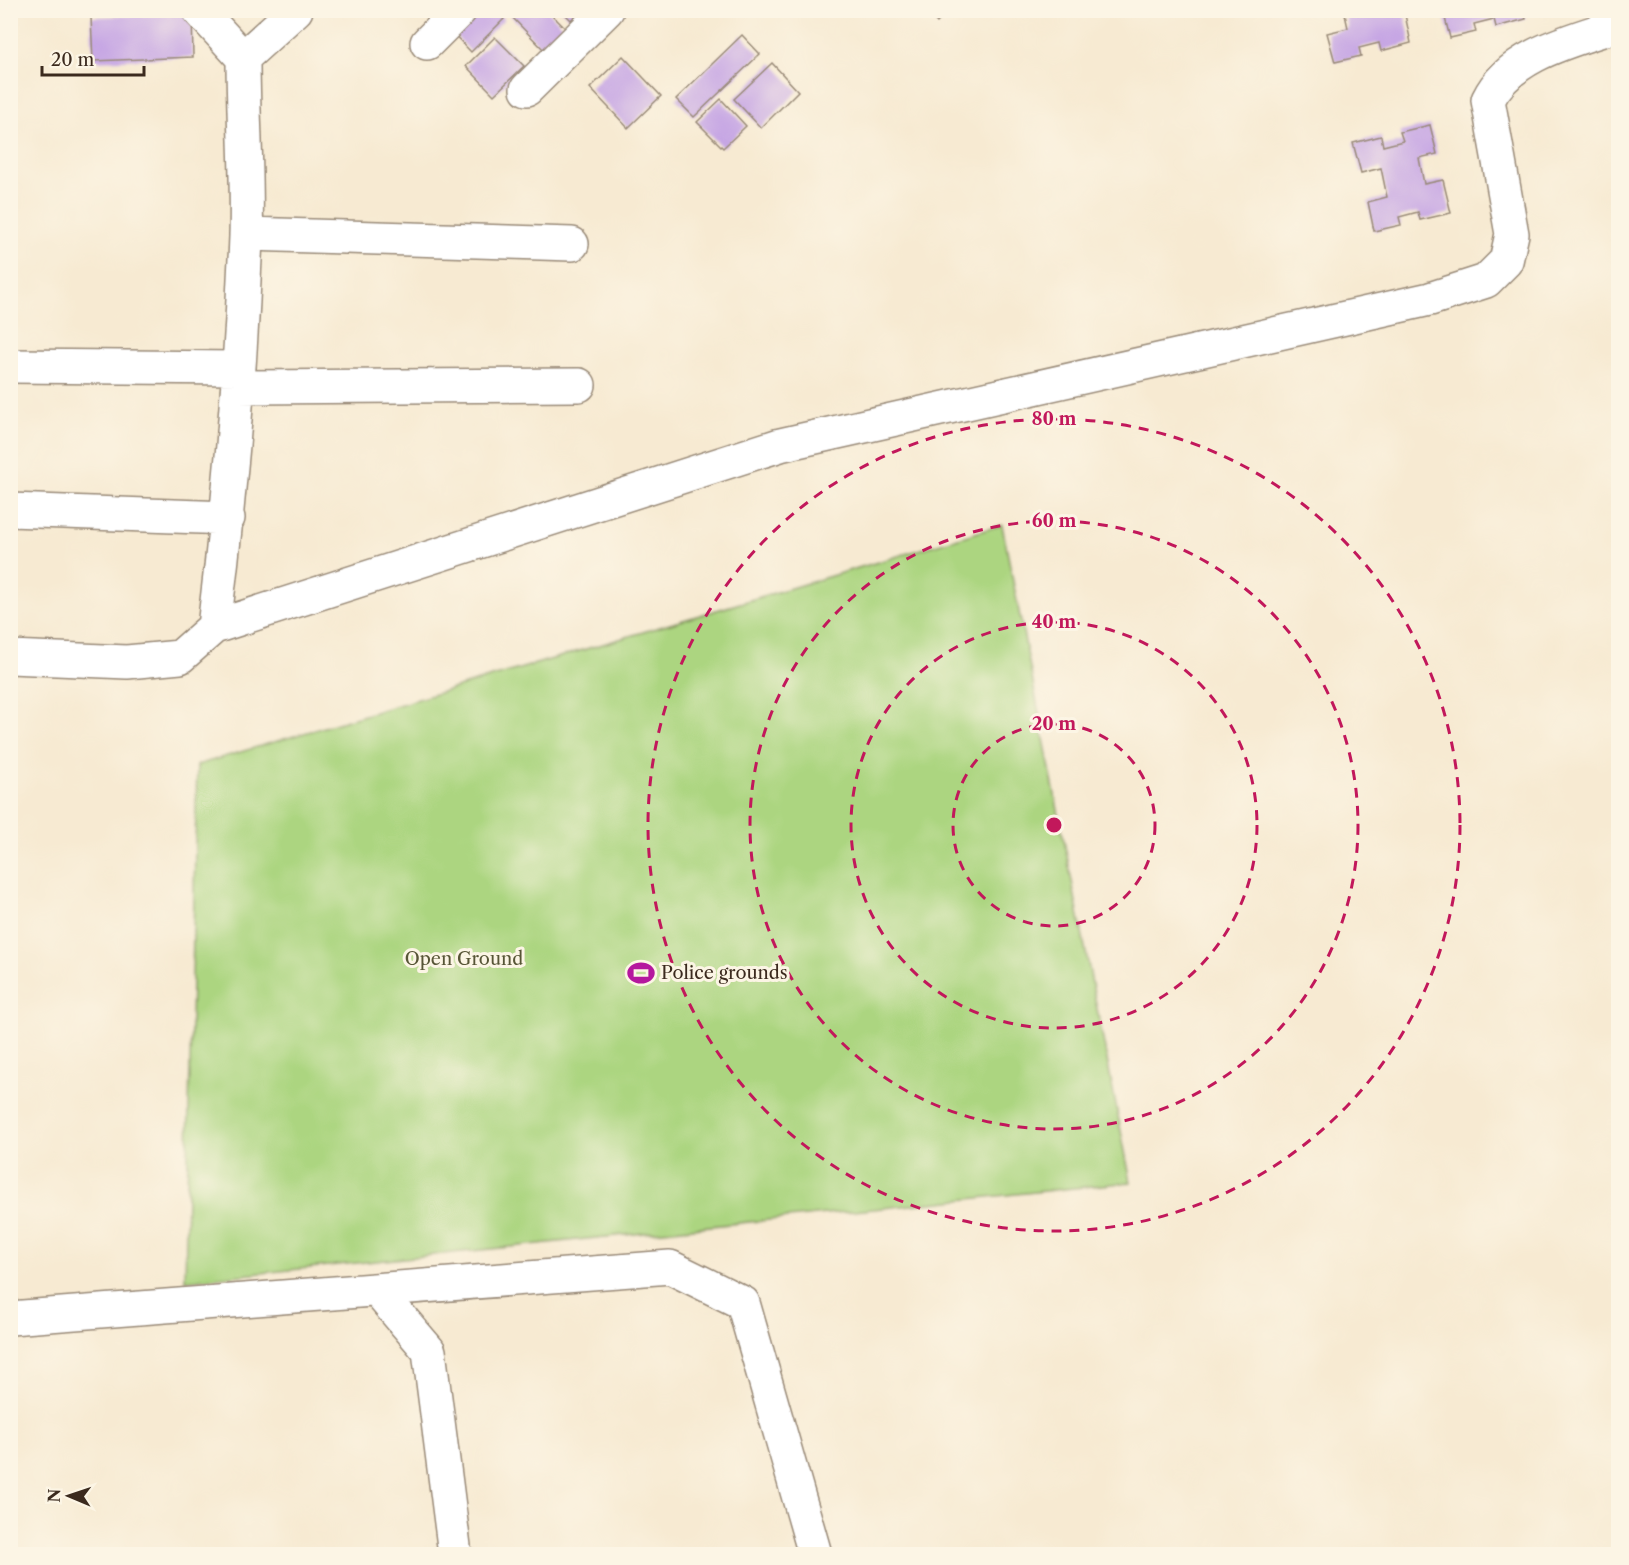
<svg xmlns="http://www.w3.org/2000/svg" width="1629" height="1565" font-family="'Libre Caslon Text',serif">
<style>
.green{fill:#acd580;stroke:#74804f;stroke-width:1.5}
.building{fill:#c6a6e4}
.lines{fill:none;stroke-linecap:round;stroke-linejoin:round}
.minor-casing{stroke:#998a78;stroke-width:36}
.minor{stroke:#fff;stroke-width:33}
.ring{fill:none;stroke:#c2185b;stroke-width:3;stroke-dasharray:10 8}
.labels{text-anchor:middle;stroke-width:6;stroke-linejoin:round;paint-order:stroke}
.park-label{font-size:18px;fill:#575536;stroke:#fcf5e5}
.poi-label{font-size:18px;fill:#3b2a1e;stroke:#fcf5e5;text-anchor:start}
.centre{fill:#c2185b;stroke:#fcf5e5;stroke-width:3}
.ring-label{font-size:18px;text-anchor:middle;font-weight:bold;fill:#c2185b;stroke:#fcf5e5;stroke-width:6;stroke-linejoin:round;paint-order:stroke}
</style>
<rect width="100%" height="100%" fill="#fcf5e5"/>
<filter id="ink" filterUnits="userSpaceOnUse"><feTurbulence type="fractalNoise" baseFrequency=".0167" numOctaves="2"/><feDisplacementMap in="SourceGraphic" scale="12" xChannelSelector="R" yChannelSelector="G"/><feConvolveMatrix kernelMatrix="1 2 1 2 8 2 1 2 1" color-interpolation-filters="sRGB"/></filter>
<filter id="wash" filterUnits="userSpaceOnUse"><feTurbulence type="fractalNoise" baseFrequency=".008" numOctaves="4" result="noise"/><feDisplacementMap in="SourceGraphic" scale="24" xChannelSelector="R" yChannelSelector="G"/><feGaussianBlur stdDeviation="1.35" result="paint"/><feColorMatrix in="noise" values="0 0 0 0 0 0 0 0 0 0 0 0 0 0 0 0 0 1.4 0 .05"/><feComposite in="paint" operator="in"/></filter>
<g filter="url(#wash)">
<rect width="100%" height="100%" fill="#f7ead2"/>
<!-- green -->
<path class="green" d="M1002 525 1131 1182 185 1281 197 765Z"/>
<g id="blocks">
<!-- building -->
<path class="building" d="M465 10H496L504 19 471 52 448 28Z
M517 10H547L565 28 544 50 511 16Z
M561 10H580L571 20Z
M925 10H949L937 23Z
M1344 10H1384L1385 15 1404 10 1411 43 1381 51 1379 43 1359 48 1361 56 1335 62 1327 33 1348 28Z
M1443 10H1524L1526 19 1496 27 1494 19 1474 24 1476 32 1450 38Z
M192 14 193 57 93 61 91 17Z
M742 35 760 54 694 117 676 99Z
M495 37 524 66 494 95 466 66Z
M623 56 661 96 628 128 590 88Z
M772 63 798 91 761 128 734 99Z
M721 99 746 126 723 148 697 122Z
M1430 125 1437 154 1419 158 1424 184 1443 180 1451 213 1420 220 1418 212 1399 217 1401 225 1374 231 1368 202 1387 197 1381 168 1361 173 1353 143 1381 136 1383 146 1403 141 1400 132Z"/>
</g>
</g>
<g filter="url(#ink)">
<use href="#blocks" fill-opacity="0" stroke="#998a78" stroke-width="1.5"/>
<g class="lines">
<defs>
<path id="minor" d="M199 10 243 58C243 117 248 177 246 236 241 367 230 497 214 627L780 445 1430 299 1486 281 1506 261 1512 234 1488 100C1510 54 1573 40 1618 25
M427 43 460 10
M243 58 296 10
M527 89 607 10
M246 234 572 244
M10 366 238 368
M239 387 579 385
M10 510 228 518
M10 657 127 662 180 657 214 627
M377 1290 429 1351 455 1554
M10 1318 670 1267 743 1303 815 1554"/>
</defs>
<!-- minor casing -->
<use href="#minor" class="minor-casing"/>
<!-- minor -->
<use href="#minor" class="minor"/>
</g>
</g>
<!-- distance rings -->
<g class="ring">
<circle cx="1054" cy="825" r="101"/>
<circle cx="1054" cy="825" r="203"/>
<circle cx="1054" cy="825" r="304"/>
<circle cx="1054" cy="825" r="406"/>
</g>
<!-- icons -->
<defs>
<symbol id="stadium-bare" viewBox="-9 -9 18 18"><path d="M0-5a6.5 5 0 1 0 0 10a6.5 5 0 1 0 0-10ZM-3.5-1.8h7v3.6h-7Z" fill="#b5179e" stroke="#fcf5e5" stroke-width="2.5" paint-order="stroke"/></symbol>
</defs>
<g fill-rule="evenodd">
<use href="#stadium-bare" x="622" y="954" width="38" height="38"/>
</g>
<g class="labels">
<!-- park labels -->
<g class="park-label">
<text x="464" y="965">Open Ground</text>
</g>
<!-- poi labels -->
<g class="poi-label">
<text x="661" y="979">Police grounds</text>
</g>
</g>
<circle cx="1054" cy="825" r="9" class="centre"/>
<g class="ring-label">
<text x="1054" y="425">80 m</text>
<text x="1054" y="527">60 m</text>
<text x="1054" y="628">40 m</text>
<text x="1054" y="730">20 m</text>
</g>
<!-- margin -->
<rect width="1629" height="1565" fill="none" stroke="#fcf5e5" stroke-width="36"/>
<!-- north arrow -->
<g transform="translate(69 1496) rotate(272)" stroke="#fcf5e5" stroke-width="4.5" paint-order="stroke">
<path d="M0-4.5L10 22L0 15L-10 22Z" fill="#3b2a1e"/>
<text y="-9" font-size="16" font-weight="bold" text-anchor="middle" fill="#3b2a1e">N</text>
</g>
<!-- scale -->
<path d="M42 66v9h102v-9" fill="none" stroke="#3b2a1e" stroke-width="3"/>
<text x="51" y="66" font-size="18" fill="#3b2a1e" stroke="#fcf5e5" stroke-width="4.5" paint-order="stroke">20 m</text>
</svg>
